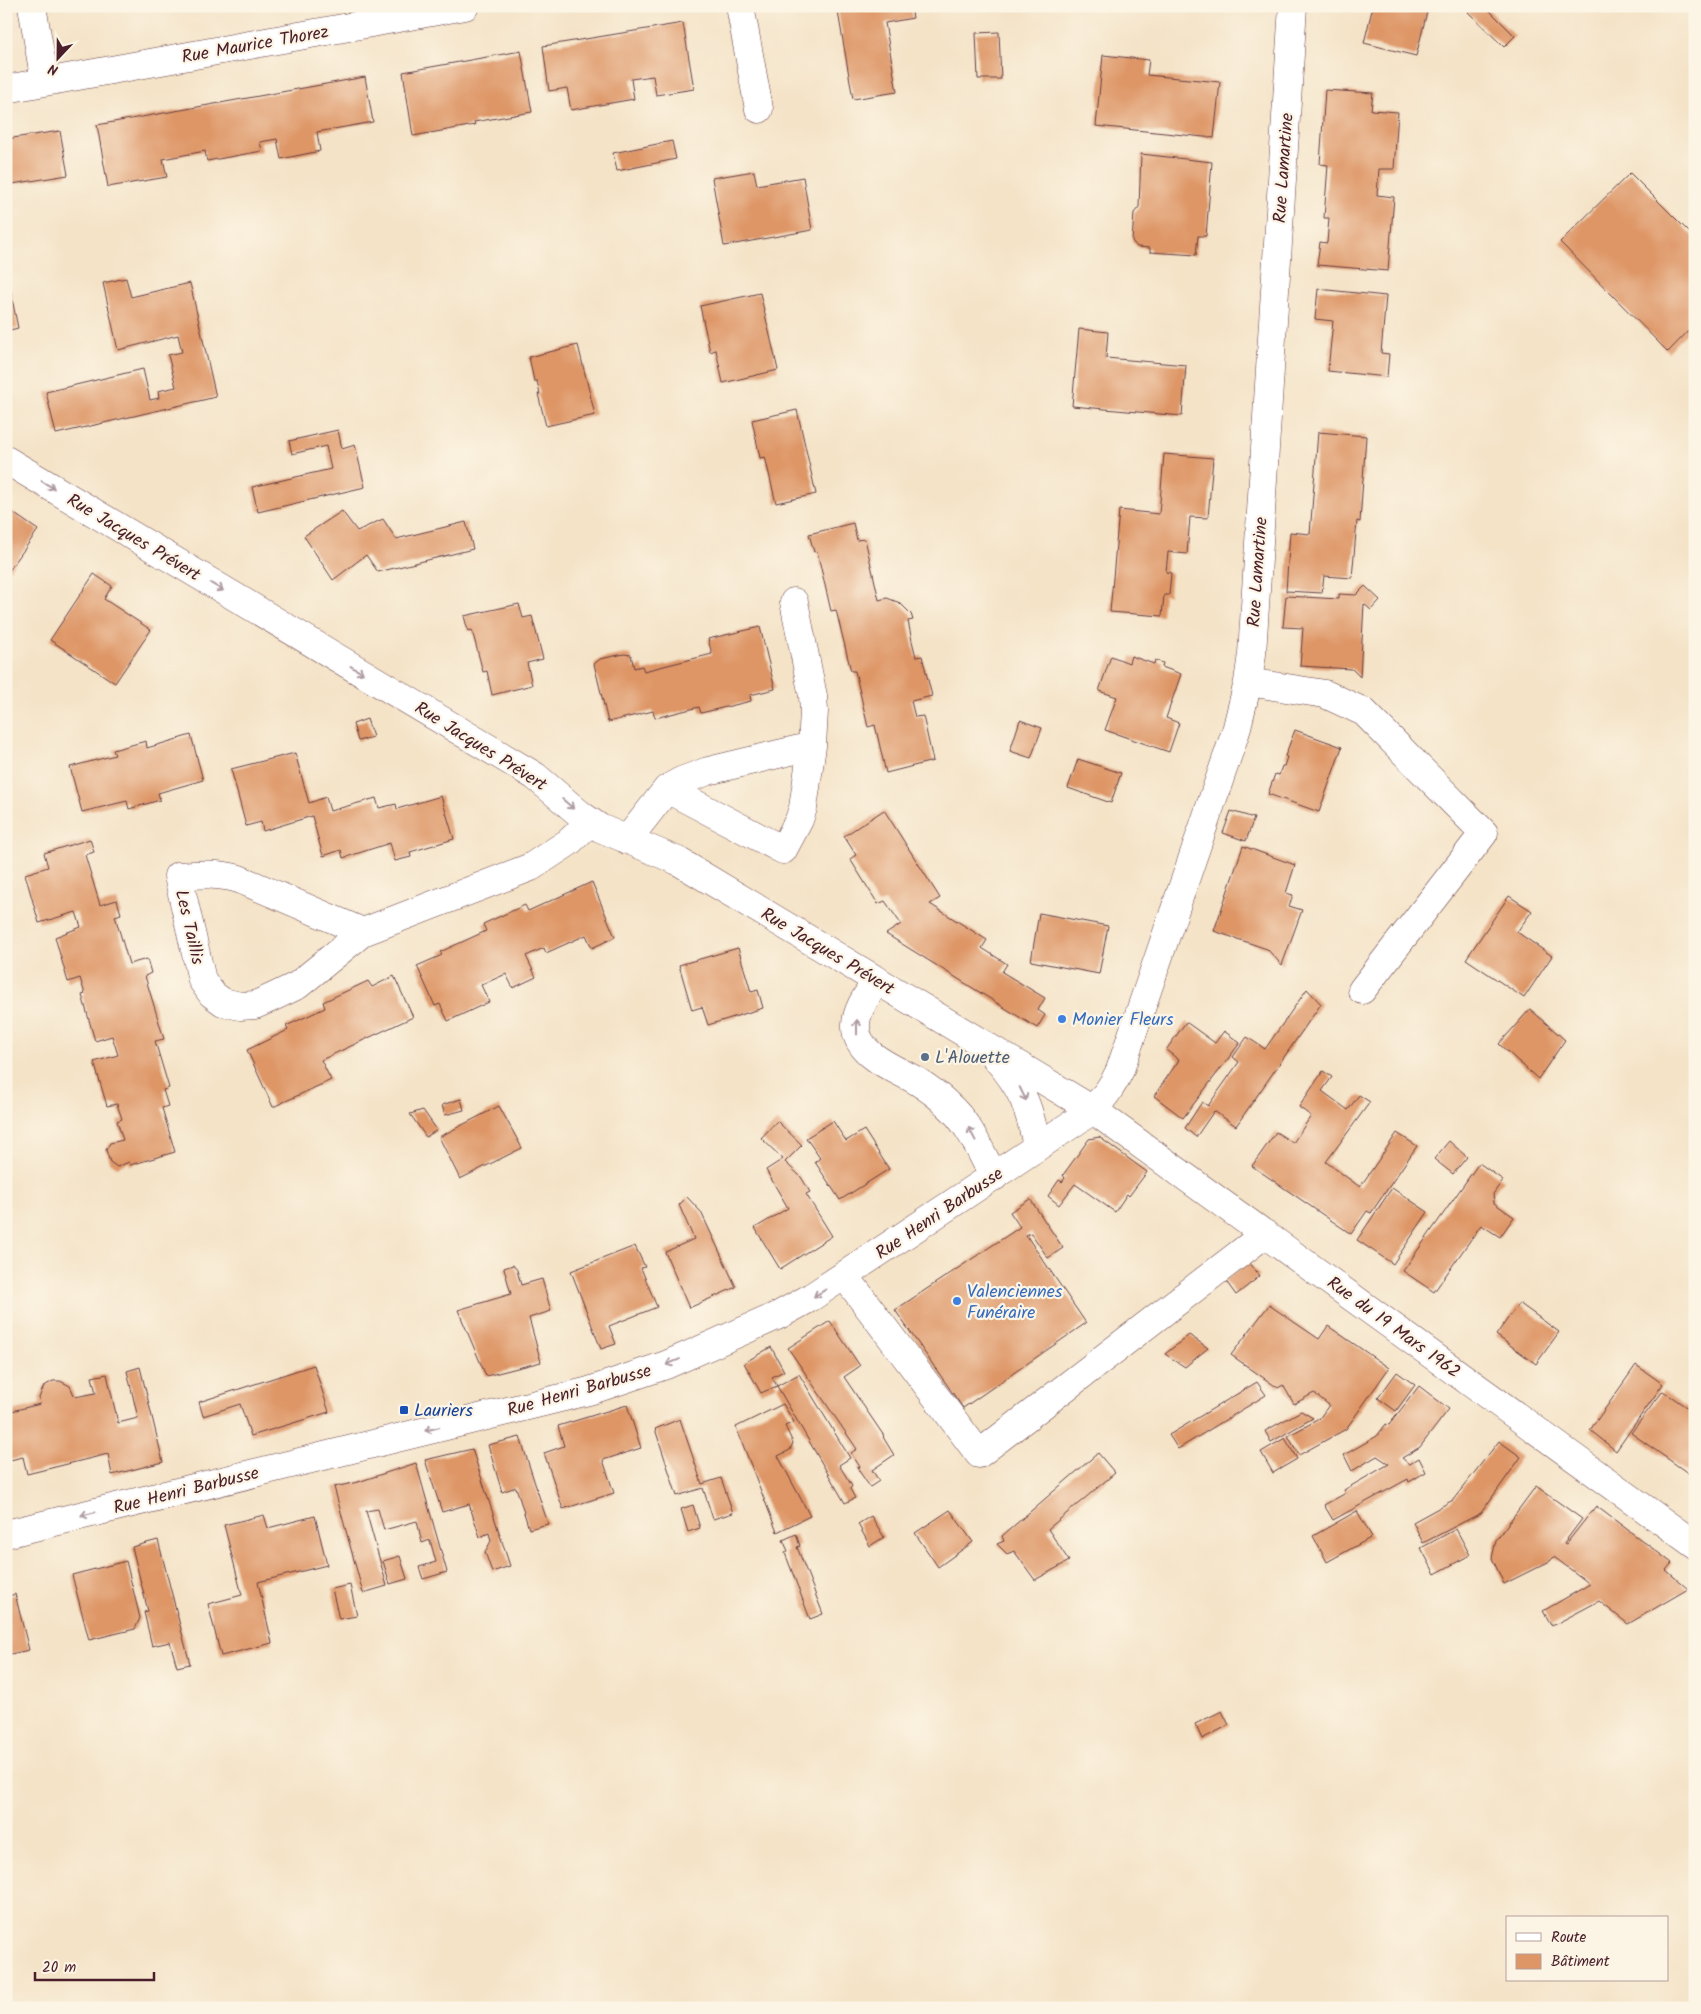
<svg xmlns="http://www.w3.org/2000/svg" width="1701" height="2014" font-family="Kalam,sans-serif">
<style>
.building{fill:#de9666}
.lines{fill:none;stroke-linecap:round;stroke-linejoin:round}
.minor-casing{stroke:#643c42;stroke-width:29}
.minor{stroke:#fff;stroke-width:28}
.oneway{stroke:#ae9aa0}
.shop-dot{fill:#3f7fe0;stroke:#fcf5e5;stroke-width:2}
.service-dot{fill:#5c6f8a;stroke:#fcf5e5;stroke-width:2}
.transit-dot{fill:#1a4fb4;stroke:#fcf5e5;stroke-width:2}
.labels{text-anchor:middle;stroke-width:4.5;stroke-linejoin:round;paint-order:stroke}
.street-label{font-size:18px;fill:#4a1f2b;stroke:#fcf5e5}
.shop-label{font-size:18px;fill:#366cbe;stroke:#fcf5e5;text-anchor:start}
.service-label{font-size:18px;fill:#4e5e75;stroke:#fcf5e5;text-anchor:start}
.transit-label{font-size:18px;fill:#164399;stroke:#fcf5e5;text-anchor:start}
</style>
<rect width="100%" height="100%" fill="#fcf5e5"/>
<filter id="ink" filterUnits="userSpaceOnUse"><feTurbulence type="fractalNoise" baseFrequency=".02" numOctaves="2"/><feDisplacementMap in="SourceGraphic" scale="10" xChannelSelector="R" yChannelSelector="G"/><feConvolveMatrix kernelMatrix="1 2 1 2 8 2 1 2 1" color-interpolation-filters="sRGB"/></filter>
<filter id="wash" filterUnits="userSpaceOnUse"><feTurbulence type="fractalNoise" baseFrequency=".0096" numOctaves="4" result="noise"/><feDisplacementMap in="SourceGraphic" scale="20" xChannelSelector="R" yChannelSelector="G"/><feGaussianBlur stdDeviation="1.12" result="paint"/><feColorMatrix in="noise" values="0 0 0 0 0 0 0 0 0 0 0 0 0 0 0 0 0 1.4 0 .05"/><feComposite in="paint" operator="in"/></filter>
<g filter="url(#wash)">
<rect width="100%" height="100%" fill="#f4e3c7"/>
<g id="blocks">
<!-- building -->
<path class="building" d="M837 6H911L913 18 885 23 897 92 853 99Z
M1373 6H1433L1427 12 1416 56 1364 43Z
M1474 6H1485L1515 36 1504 47 1468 12Z
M683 23 694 89 656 95 653 76 631 79 634 99 571 110 567 88 549 91 543 46Z
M999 32 1001 79H978L976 33Z
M521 51 532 112 474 122 475 125 413 136 403 72Z
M1103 55 1149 60 1147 75 1220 82 1214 138 1096 126Z
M365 77 373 122 317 132 320 151 281 159 277 139 260 142 262 151 207 161 205 151 163 159 167 177 108 187 97 125Z
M1325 90 1373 93 1371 110 1398 112 1394 169H1379L1377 195 1394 197 1388 271 1317 265 1320 242 1327 243 1329 218H1324L1328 165 1320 164Z
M60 131 68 175 6 185V139Z
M672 141 676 159 617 171 613 153Z
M1141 154 1212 162 1206 236H1198L1196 255 1150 252V248L1137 247 1132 241 1134 213 1139 207Z
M754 171 757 185 803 177 812 230 724 246 712 178Z
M1630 173 1695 238V324L1668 352 1560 242Z
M126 278 131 297 190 283 216 397 56 434 46 392 143 369 150 400 159 398 158 391 176 387 168 355 182 352 178 335 118 350 103 283Z
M6 289H10L18 328 6 331Z
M1318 289 1386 296 1381 353 1389 354 1387 377 1328 371 1333 321 1315 319Z
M760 293 778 370 723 383 716 350 710 352 700 306Z
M1079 329 1108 332 1106 358 1186 365 1182 416 1072 406Z
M578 345 595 415 546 426 538 394H540L537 381H534L529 357Z
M797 410 816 494 776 503 765 457 760 458 752 420Z
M338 430 342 449 355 445 365 487 258 512 252 487 331 469 326 446 292 454 289 441Z
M1318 432 1366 436 1360 522 1357 521 1352 578 1324 576 1322 593 1286 591 1290 532 1310 534Z
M1164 454 1213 458 1208 518 1190 517 1187 554 1168 552 1166 572 1171 573 1169 595H1164L1162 616 1110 612 1119 510 1159 514Z
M6 508 38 530 6 575Z
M342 511 357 531 383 519 396 539 466 522 473 549 378 572 366 555 333 580 304 536Z
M853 523 857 540 865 539 879 600 887 598 900 603 911 614 913 620 908 621 912 641 916 657 922 656 932 696 911 701 915 717 923 716 933 761 886 773 875 725 868 727 855 671H851L836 610 831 611 817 551 814 552 809 534Z
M94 574 112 586 104 599 151 630 115 683 50 640Z
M1365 586 1380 600 1371 610 1364 604 1360 677 1352 669 1300 666 1303 628 1283 627 1286 596 1339 599V594L1356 595Z
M519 604 523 618 532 616 543 659 527 663 532 685 492 695 487 671 483 672 472 630 468 631 464 616Z
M760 627 775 689 750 695 751 701 701 713 699 707 655 718 653 711 608 722 594 664 600 659 624 654 631 655 634 668 642 666 644 671 712 654 708 639Z
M1111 656 1129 663 1131 656 1154 664 1155 660 1163 663 1162 667 1181 674 1166 718 1179 723 1169 752 1105 730 1117 697 1099 691Z
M367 719 373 737 358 741 353 724Z
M1020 720 1042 728 1031 758 1010 751Z
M1295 730 1342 747 1319 812 1268 794 1275 774 1279 775 1282 766H1284L1287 757 1285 756Z
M191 735 203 780 158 793 160 800 129 809 127 801 82 812 70 767 115 755 113 750 146 741 147 748Z
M295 753 309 803 326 797 330 811 376 798 379 808 396 804 397 809 441 796 454 839 410 852 411 857 395 861 390 843 343 858 341 850 323 856 312 816 263 831 261 822 246 826 231 769Z
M1078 759 1121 773 1111 803 1068 788Z
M884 810 940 898 930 904 987 940 982 948 1007 964 1002 972 1045 998 1038 1010 1045 1015 1037 1028 886 934 901 924 885 901 878 904 850 859 856 855 844 836Z
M1231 811 1254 818 1246 841 1223 833Z
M90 839 94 852 85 855 100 905 117 900 121 914 115 916 129 964 147 959 151 973 145 976 164 1039 155 1041 169 1088 163 1090 168 1106 162 1108 175 1152 130 1165 129 1162 117 1167 110 1162 106 1150 110 1143 123 1140 117 1121 122 1119 117 1104 107 1106 94 1062 118 1055 112 1036 95 1041 82 995 85 994 80 978 68 982 55 937 81 927 76 912 39 923 25 874 48 867 44 853Z
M1243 846 1295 865 1286 893 1293 895 1289 906 1302 910 1282 965 1267 949 1214 931Z
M592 882 615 937 592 948 586 935 546 953 544 948 526 956 536 977 513 988 506 974 481 985 489 1002 448 1021 440 1004 435 1006 417 966 442 955 440 952 486 931 483 924 525 905 528 911Z
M1509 896 1532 911 1517 932 1552 956 1524 998 1466 959Z
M1039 913 1108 926 1099 974 1031 961Z
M738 948 751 992 758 990 763 1008 708 1025 702 1007 692 1010 679 965Z
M394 976 413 1017 321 1060 331 1080 273 1107 247 1050 288 1030 286 1026 325 1008 323 1002 368 981 372 987Z
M1307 989 1321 1004 1236 1126 1214 1111 1196 1137 1185 1128 1202 1102 1208 1106 1239 1062 1233 1057 1247 1037 1265 1049Z
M1530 1009 1565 1040 1538 1079 1499 1044Z
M1186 1022 1215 1043 1224 1031 1240 1043 1183 1118 1154 1096 1179 1060 1166 1050Z
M1323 1071 1332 1077 1322 1091 1348 1110 1359 1095 1370 1102 1326 1162 1360 1187 1397 1133 1417 1146 1371 1213 1367 1211 1351 1234 1252 1166 1276 1132 1293 1143 1311 1116 1299 1107Z
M461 1099 464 1110 445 1115 442 1105Z
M499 1106 522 1148 460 1179 439 1137Z
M423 1110 437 1130 426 1137 410 1114Z
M777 1121 802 1145 785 1162 801 1177 810 1192 806 1194 832 1236 780 1269 755 1228 788 1208 766 1170 783 1159 761 1138Z
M833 1121 846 1141 864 1130 889 1169 840 1200 815 1162 820 1158 806 1138Z
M1099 1137 1147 1172 1129 1196 1127 1194 1115 1212 1075 1184 1059 1205 1048 1196 1059 1180 1062 1182 1065 1178 1063 1175 1089 1139Z
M1449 1141 1467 1157 1453 1174 1434 1159Z
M1479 1163 1503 1180 1493 1194 1494 1203 1514 1217 1500 1237 1481 1225 1434 1292 1403 1271Z
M1392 1188 1428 1212 1393 1264 1357 1240Z
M687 1197 701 1212 736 1287 689 1308 665 1252 694 1239 679 1205Z
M1030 1199 1063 1248 1048 1258 1031 1233 1026 1235 1086 1323 963 1408 895 1310 1020 1227 1010 1212Z
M635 1246 645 1267 641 1268 657 1307 609 1326 616 1344 601 1349 571 1271Z
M1249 1262 1260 1276 1236 1295 1225 1280Z
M513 1265 517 1270 521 1285 542 1279 551 1311 529 1318 541 1362 486 1376 458 1310 511 1294 504 1268Z
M1519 1303 1559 1332 1536 1364 1496 1335Z
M1269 1305 1319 1339 1328 1326 1389 1368 1346 1429 1299 1455 1288 1436 1319 1419 1329 1405 1314 1393 1294 1404 1283 1385 1278 1388 1231 1355Z
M830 1321 860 1366 844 1377 884 1436 883 1437 894 1455 872 1470 879 1481 870 1487 857 1468 860 1467 851 1453 857 1449 788 1348Z
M1189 1335 1208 1348 1185 1367 1165 1354Z
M771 1347 784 1371 772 1377 777 1386 761 1393 744 1363Z
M314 1365 329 1412 251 1436 240 1404 203 1416 199 1402Z
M1636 1365 1663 1384 1616 1451 1590 1430Z
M140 1367 163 1462 112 1475 108 1454 27 1474 23 1457 6 1461V1400L8 1399 12 1411 40 1404 39 1398 44 1386 53 1381H60L70 1386 75 1397 96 1393 92 1377 107 1374 118 1423 138 1418 127 1371Z
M1397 1372 1415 1385 1396 1411 1378 1398Z
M799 1374 850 1458 839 1465 852 1486 850 1489 855 1498 845 1503 777 1386Z
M1257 1382 1266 1395 1178 1449 1169 1435Z
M1419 1386 1449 1409 1420 1447 1402 1458 1409 1464 1419 1458 1426 1472 1409 1482 1408 1479 1333 1520 1324 1505 1346 1493 1344 1490 1389 1464 1377 1456 1352 1471 1344 1455 1377 1436 1386 1424 1389 1425Z
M1663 1391 1695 1413V1478L1631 1433Z
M783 1404 794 1422 785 1426 793 1443 790 1450 778 1456 810 1516 777 1532 736 1427Z
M627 1405 641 1448 603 1460 614 1493 563 1509 544 1453 564 1446 558 1426Z
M1301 1411 1313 1418 1271 1442 1265 1431Z
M680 1419 702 1484 721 1478 733 1513 713 1519 703 1488 677 1496 655 1429Z
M520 1437 548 1524 529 1529 516 1487 502 1492 488 1445Z
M1285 1438 1297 1459 1273 1473 1261 1452Z
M1499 1441 1521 1457 1481 1513 1423 1543 1413 1522 1453 1500Z
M472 1449 510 1566 492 1572 485 1552 491 1541 489 1533 480 1537 469 1504 442 1512 425 1460Z
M1098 1453 1115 1473 1048 1529 1069 1561 1035 1580 1014 1551 1007 1554 997 1544 1004 1541 1002 1536Z
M416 1463 447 1572 423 1579 419 1567 436 1562 430 1540 422 1543 417 1521 384 1530 378 1509 366 1511 387 1586 363 1593 334 1487 358 1482Z
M1536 1486 1582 1519 1564 1543 1566 1544 1596 1506 1672 1563 1666 1570 1688 1589 1628 1624 1599 1601 1552 1626 1543 1611 1590 1584 1554 1557 1550 1561 1504 1584 1492 1558 1496 1540Z
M693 1505 700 1528 688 1532 681 1509Z
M950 1510 973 1542 938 1567 915 1533Z
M1357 1511 1372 1537 1327 1562 1313 1536Z
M264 1515 268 1528 315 1516 327 1565 258 1582 272 1643 221 1656 208 1604 242 1595 224 1525Z
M871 1516 884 1537 870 1546 858 1524Z
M1456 1529 1470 1555 1435 1574 1421 1548Z
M796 1534 800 1546 797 1547 823 1614 810 1619 785 1553 788 1551 783 1540Z
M158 1540 190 1664 177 1667 170 1642 152 1646 144 1612 148 1611 132 1547Z
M400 1556 407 1579 390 1584 383 1561Z
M126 1561 140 1618 135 1629 89 1640 72 1575Z
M350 1585 357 1616 339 1619 332 1589Z
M15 1594 29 1650 6 1655V1597Z
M1222 1711 1229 1725 1202 1739 1195 1724Z"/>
</g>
</g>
<g filter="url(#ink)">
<use href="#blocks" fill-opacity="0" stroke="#643c42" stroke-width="1"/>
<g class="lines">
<defs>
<path id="minor" d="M32 6 45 82
M740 6 759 109
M6 89 465 6
M6 460 535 776 581 815 600 828 678 861 1093 1110 1695 1545
M1248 682 1325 694 1364 712 1484 833 1362 990
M667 789 783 850 799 820 803 808 812 746
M627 840 667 789 681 781 708 771 812 746 814 711 813 696 794 602
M363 932 239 879C218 873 200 874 178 876L202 980 212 994 223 1002 240 1006 255 1005 271 998 298 985 363 932 531 867 569 842 590 822
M877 980C869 993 857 1008 856 1024 854 1055 896 1069 917 1081 928 1088 938 1095 947 1104 970 1124 980 1151 994 1177
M996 1058C1023 1089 1029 1107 1037 1146
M845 1276 979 1454 1265 1234
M6 1534 589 1391 666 1365 779 1315 810 1298 1093 1110C1104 1097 1113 1086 1120 1070L1236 731 1248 682 1252 654 1293 6"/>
</defs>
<!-- minor casing -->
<use href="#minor" class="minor-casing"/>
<!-- minor -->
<use href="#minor" class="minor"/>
</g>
<!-- one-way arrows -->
<defs><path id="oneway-shaft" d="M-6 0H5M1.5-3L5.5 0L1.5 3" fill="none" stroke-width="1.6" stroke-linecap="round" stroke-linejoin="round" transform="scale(1.25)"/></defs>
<g class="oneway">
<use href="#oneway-shaft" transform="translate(48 485) rotate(31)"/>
<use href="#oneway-shaft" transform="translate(217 587) rotate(31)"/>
<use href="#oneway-shaft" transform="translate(357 670) rotate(31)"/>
<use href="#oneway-shaft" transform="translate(568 804) rotate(41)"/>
<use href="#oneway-shaft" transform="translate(857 1027) rotate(-90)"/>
<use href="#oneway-shaft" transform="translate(1023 1094) rotate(64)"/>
<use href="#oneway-shaft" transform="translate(972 1134) rotate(-118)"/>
<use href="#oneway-shaft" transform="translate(820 1293) rotate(149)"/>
<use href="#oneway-shaft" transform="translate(673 1362) rotate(157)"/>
<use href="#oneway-shaft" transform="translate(432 1429) rotate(166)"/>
<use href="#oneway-shaft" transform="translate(88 1514) rotate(166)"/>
</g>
</g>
<!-- markers -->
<g class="shop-dot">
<circle cx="1062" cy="1019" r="5"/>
<circle cx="957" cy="1301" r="5"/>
</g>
<circle class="service-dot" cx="925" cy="1057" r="5"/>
<rect class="transit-dot" x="399" y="1405" width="10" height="10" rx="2.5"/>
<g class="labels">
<!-- street labels -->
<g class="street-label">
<text transform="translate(255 44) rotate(-10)" y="6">Rue Maurice Thorez</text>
<text transform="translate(1283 168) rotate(-86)" y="6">Rue Lamartine</text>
<text transform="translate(134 537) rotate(31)" y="6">Rue Jacques Prévert</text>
<text transform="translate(1257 572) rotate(-86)" y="6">Rue Lamartine</text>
<text transform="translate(481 746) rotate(32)" y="6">Rue Jacques Prévert</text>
<text transform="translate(190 927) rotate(77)" y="6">Les Taillis</text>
<text transform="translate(828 951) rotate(31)" y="6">Rue Jacques Prévert</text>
<text transform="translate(939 1213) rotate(-34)" y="6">Rue Henri Barbusse</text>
<text transform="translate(1394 1327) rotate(36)" y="6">Rue du 19 Mars 1962</text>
<text transform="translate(579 1390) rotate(-16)" y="6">Rue Henri Barbusse</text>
<text transform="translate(186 1490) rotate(-14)" y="6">Rue Henri Barbusse</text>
</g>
<!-- shop labels -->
<g class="shop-label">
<text x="1072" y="1025">Monier Fleurs</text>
<text x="967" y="1297">Valenciennes<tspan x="967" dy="21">Funéraire</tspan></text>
</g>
<!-- service labels -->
<g class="service-label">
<text x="935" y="1063">L'Alouette</text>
</g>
<!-- transit labels -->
<g class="transit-label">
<text x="414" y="1416">Lauriers</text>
</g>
</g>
<!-- margin -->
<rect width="1701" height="2014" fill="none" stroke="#fcf5e5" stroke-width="25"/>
<!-- legend -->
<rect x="1506" y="1916" width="162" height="65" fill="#fcf5e5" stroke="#b59f9b"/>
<rect x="1516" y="1933" width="25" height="8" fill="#ffffff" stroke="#b59f9b"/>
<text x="1551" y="1942" font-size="15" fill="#4a1f2b">Route</text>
<rect x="1516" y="1954" width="25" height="15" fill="#de9666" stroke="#b59f9b"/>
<text x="1551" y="1966" font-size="15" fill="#4a1f2b">Bâtiment</text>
<!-- north arrow -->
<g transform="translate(58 58) rotate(202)" stroke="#fcf5e5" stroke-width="4" paint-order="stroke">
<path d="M0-4L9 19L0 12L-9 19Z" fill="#4a1f2b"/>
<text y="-8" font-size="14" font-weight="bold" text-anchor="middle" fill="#4a1f2b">N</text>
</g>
<!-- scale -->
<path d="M35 1972v8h119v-8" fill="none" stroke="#4a1f2b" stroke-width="2.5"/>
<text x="42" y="1972" font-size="15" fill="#4a1f2b" stroke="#fcf5e5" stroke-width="4" paint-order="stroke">20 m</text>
</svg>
